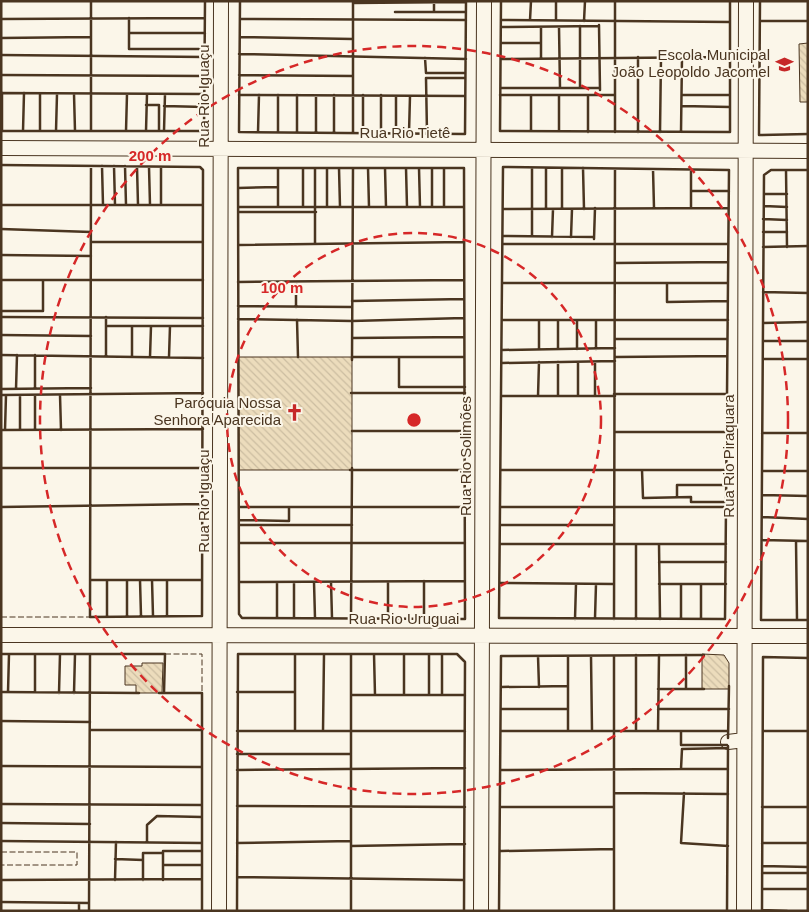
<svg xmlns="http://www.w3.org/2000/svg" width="809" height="912" font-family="Helvetica,sans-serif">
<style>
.building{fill:url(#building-back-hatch);stroke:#4a3520}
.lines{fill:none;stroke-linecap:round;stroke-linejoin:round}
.minor-casing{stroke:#4a3520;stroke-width:16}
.minor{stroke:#fbf6e9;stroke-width:14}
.fence{stroke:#4a3520;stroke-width:1;stroke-dasharray:6 2.5;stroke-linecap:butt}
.wall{stroke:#4a3520;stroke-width:2.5}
.ring{fill:none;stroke:#d62828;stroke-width:2.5;stroke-dasharray:9 6}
.labels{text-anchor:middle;stroke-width:4;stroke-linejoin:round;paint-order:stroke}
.poi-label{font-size:15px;fill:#4a3520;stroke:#fbf6e9;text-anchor:end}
.street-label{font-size:15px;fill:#4a3520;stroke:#fbf6e9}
.centre{fill:#d62828;stroke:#fbf6e9;stroke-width:2.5}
.ring-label{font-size:15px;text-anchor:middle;font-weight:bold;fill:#d62828;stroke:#fbf6e9;stroke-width:4;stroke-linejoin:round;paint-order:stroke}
</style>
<defs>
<pattern id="building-back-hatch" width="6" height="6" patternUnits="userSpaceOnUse" patternTransform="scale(1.25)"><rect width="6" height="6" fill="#ecdcbc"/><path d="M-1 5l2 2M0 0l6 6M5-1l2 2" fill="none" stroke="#ccbda1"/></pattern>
</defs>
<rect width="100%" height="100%" fill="#fbf6e9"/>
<!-- building -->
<path class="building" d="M808 43V102H800L799 44Z
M238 357H352V470H239Z
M702 654 724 655 729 663V689H702Z
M142 663H163L162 693H136V685H125V666H142Z"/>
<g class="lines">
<defs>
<path id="minor" d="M1 148 808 151
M1 635 808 636
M728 742 744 740
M219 911 221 1
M481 911 484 1
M744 911 746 1"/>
</defs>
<!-- minor casing -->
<use href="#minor" class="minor-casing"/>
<!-- minor -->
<use href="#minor" class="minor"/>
<!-- fence -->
<path class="fence" d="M760 21 759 135 808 134
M1 617H90
M165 654H202V693
M1 852H77V865H1"/>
<!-- wall -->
<path class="wall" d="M240 1 239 132 465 134 466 1
M501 1 500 131 730 132V1
M760 1 759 135 808 134
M434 2V12H466
M353 3 465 2
M395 12H434
M129 18V49H205
M1 19 204 18
M240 19 466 20
M501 20 730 22
M530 20 531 1
M556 20V1
M584 21 585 1
M760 21H808
M599 25 600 90
M501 27 599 26
M559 27 560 88
M129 33H205
M240 37 353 39
M1 38 91 37
M501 43H541
M239 54 466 59
M1 55 205 57
M638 57V132
M425 58 426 73H465
M541 58V27
M501 59 730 57
M1 75 204 76
M239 75 353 76
M426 78 427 133
M426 78H465
M501 88H600
M580 88V26
M1 93 204 94
M2 93V131
M74 94 75 131
M239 95 465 96
M363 95V133
M500 95H615
M559 95V131
M588 95V132
M682 95H730
M146 105H159V131
M164 106 204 107
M682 106 730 107
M1 131H204L205 1
M23 131 24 93
M40 131V94
M56 131 57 94
M91 131V1
M126 131 127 94
M146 131 147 94
M164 131 165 94
M531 131V95
M258 132 259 95
M278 132V95
M297 132V95
M615 132V1
M660 132 661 57
M681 132 682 57
M316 133V96
M334 133V95
M353 133V1
M381 133V95
M396 133V96
M409 133 410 96
M1 165 200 167 203 170 202 616 90 617 91 166
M102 166 103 205
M114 166 115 205
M125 166 126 205
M137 167 138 205
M149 167 150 205
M161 167V205
M503 167 729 170 725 619 499 618Z
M238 168H464L465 619 242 618 239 614Z
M303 168V207
M315 168V244
M327 168V207
M339 168 340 207
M368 168 369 207
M385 168 386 207
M406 168 407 207
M419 168 420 207
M432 168V207
M444 168V207
M546 168V209
M562 168V209
M583 168 584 209
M653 169 654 208
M786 170 787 247
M808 170H771L764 175 761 620H808
M238 188 278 187
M691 191H729
M764 194H787
M1 205H203
M764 206 787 207
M238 207H464
M278 207V168
M691 208V170
M503 209 728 208
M238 212H316
M763 219 787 220
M1 229 91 232
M763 232H787
M503 236 594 237
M532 236V168
M552 237 553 209
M571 237 572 209
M594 239 595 208
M91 242H203
M503 244H728
M238 245 464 242
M763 247 808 246
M1 255 91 256
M615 263 728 262
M1 280H203
M238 282 464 280
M502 283H728
M667 283V302L728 301
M763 292 808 293
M352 301 464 299
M238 306 352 307
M296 307V282
M1 311H43V280
M1 317 203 318
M106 317V356
M238 319 352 321 464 318
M297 320 298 357
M502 320H728
M558 320V349
M577 320V349
M763 323 808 322
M108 326H203
M1 335 91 336
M352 338 464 337
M615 339H727
M763 341H808
M539 349V320
M596 349V320
M502 350 615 348
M1 355 203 358
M132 357V326
M150 357 151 326
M169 357 170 326
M352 357H464
M399 357V387H465
M615 357 727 356
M763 359H808
M352 360 353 168
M558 362V396
M578 362V396
M502 363 615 361
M35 388V355
M1 389 91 388
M16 389 17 355
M351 393H465
M614 394H727
M1 395 203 393
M35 395V430
M60 395 61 430
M501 396H615
M538 396 539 362
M595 396V362
M1 430 203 429
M5 430 6 395
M20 430V395
M352 431H465
M615 432H727
M762 433H808
M1 468H202
M350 470H465
M501 470H726
M642 470 643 498 691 497V502H726
M762 471H808
M762 495 808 496
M677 497V485H727
M1 507 202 504
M239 507H465
M500 507H726
M762 517 808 519
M239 520 289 521V507
M239 525H352
M500 525H614
M762 540 808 541
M796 541 797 620
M239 543H465
M500 544H726
M636 544V619
M659 544 660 619
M659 562H726
M90 580H202
M107 580V617
M127 580V616
M140 580 141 616
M152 580 153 616
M167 580V616
M239 582 465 581
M314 582 315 618
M331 582 332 618
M388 582V619
M500 583 614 584
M659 584H726
M681 584V619
M277 618V582
M294 618V582
M351 618 352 468
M595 618 596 584
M424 619V581
M575 619 576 584
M614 619 615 169
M701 619V584
M1 654H165L164 693
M295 654V731
M374 654 375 695
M404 654V695
M636 655V731
M686 655V689
M538 656 539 687
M568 656V731
M591 656 592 731
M501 687 568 686
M658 689H704
M1 692 139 693
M8 692 9 654
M35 692V654
M237 692H295
M59 693 60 654
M74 693 75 654
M159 693H202V911
M351 695H465
M429 695V654
M442 695V654
M501 709H568
M658 709H729
M1 721 90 722
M90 730H202
M237 731H465
M323 731 324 654
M501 731H728
M658 731 659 655
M681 731V745H727
M763 731H808
M728 738 729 686
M237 754H351
M1 766 202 767
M728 769H681L682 749 728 748
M237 770 465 768
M501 770 681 769
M614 793 728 794
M684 793 681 843 728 846
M1 804 202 805
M237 806 465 807
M501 807H614
M762 807H808
M1 823 90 824
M1 841 202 843
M147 842V825L157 816 202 817
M237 843 351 841
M762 843H808
M351 846 465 844
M501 851 614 849
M115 859 143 860
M163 865H202
M762 866 808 867
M762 873H808
M237 877 464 880
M1 880 202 879
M115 880 116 842
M143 880V853H163
M163 880V851H202
M762 889H808
M1 902 89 903
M762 910 787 911
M79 911V903
M89 911 90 654
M237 911 238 654H457L465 662 464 911
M351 911V654
M499 911 501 656 704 655
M614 911V656
M727 911 728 746
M762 911 763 657 808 658"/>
</g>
<!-- distance rings -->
<g class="ring">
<circle cx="414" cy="420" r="187"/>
<circle cx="414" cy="420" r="374"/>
</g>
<!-- icons -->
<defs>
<symbol id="school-bare" viewBox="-9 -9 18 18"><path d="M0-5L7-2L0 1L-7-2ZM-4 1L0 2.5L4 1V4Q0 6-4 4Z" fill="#c62828" stroke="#fbf6e9" stroke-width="2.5" paint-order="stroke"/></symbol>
<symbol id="church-bare" viewBox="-9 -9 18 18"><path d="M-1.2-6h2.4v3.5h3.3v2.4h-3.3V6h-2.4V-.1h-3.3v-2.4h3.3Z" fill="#c62828" stroke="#fbf6e9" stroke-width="2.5" paint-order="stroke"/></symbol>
</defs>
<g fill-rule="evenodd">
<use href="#school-bare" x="772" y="52" width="25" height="25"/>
<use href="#church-bare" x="282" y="400" width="25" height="25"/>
</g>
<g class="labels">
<!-- poi labels -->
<g class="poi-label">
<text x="770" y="60">Escola Municipal<tspan x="770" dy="17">João Leopoldo Jacomel</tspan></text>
<text x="281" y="408">Paróquia Nossa<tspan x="281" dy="17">Senhora Aparecida</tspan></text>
</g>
<!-- street labels -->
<g class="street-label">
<text transform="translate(204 96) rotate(-90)" y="5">Rua Rio Iguaçu</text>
<text x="405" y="138">Rua Rio Tietê</text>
<text transform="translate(466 456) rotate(-90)" y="5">Rua Rio Solimões</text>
<text transform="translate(729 456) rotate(-90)" y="5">Rua Rio Piraquara</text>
<text transform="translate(204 501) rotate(-90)" y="5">Rua Rio Iguaçu</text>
<text x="404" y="624">Rua Rio Uruguai</text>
</g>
</g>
<circle cx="414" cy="420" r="8" class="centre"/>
<g class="ring-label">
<text x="150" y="161">200 m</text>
<text x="282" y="293">100 m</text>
</g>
<!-- border -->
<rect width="809" height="912" fill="none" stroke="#4a3520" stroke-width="5"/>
</svg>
